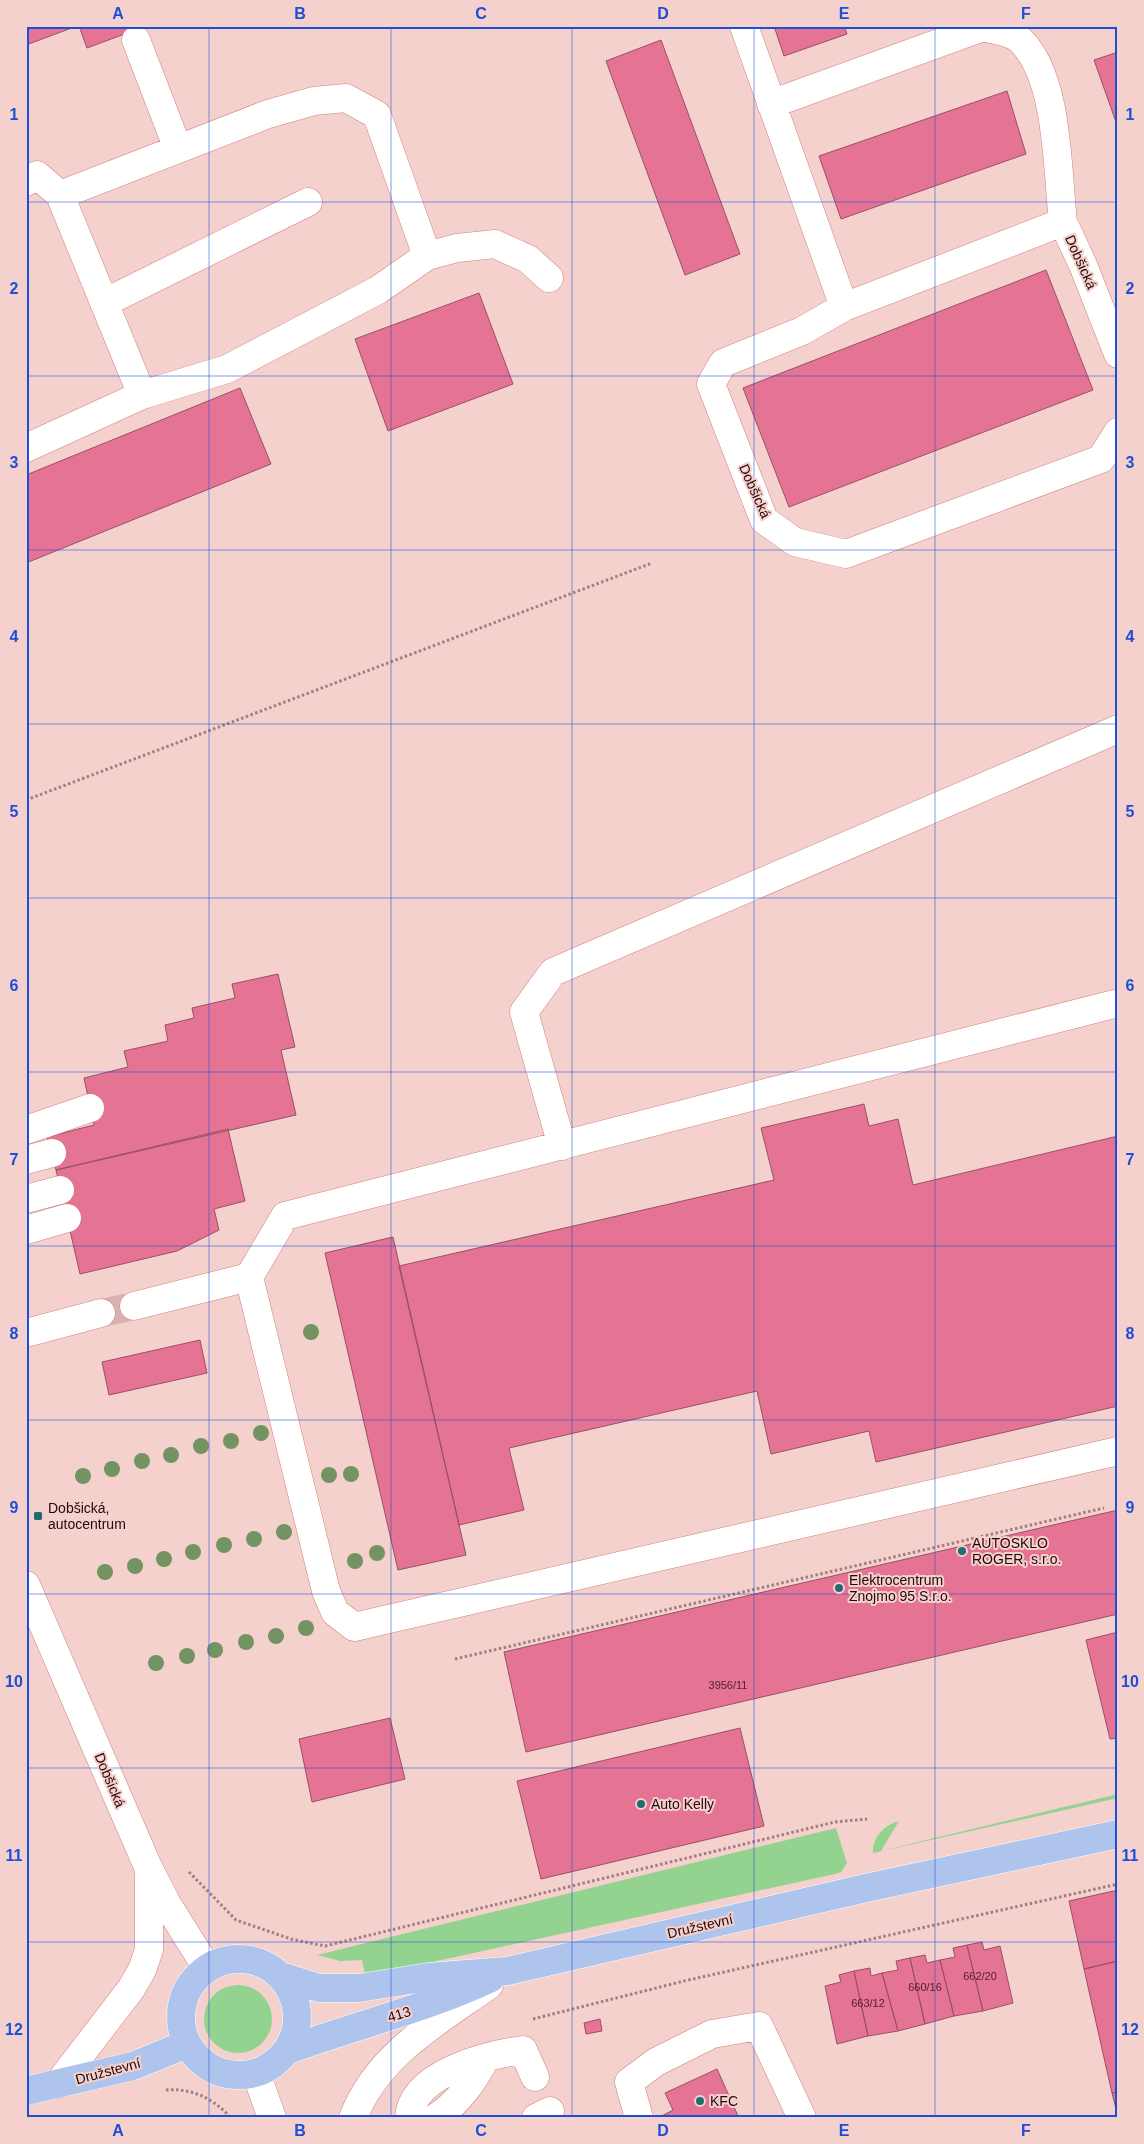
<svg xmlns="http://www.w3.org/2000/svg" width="1144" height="2144" font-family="Arial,sans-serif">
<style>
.green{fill:#94d38f}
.building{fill:#e47394;stroke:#9a5065}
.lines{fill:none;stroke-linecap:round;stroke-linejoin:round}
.minor-tunnel{stroke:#d6b3b0;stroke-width:28;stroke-dasharray:28 14;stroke-linecap:butt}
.minor-casing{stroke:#d2817d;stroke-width:29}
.major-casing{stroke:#fff;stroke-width:29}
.path{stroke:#a17f7e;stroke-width:3;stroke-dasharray:2.5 2.5;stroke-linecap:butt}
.minor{stroke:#fff;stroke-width:28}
.major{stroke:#afc4ec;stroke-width:28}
.tree{fill:#739362}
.grid{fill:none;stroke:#1d4ed8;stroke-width:1;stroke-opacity:0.55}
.poi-dot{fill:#206c72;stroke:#f5d1ce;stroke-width:2}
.labels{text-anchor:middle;stroke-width:4;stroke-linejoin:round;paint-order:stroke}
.number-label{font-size:11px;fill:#55222b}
.street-label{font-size:14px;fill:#250708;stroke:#f5d1ce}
.poi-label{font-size:14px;fill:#250708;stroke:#f5d1ce;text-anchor:start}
.neatline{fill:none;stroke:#1d4ed8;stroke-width:2}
.grid-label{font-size:16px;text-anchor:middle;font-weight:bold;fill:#1d4ed8}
</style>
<rect width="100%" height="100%" fill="#f5d1ce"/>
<!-- green -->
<path class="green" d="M1118 1794V1798L873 1853C872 1838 884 1825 899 1821L881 1851Z
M836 1828 847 1863 841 1872 835 1874 382 1973 365 1974 362 1960 340 1961 317 1955Z
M204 2019a34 34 0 1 1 68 0a34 34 0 1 1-68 0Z"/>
<!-- building -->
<path class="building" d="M26 26H77L26 45Z
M79 26H146L87 48Z
M774 26H844L847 34 784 56Z
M661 40 740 254 685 275 606 61Z
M1118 52V121L1116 122 1094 60Z
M1007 91 1026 154 841 219 819 156Z
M1046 270 1093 390 789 507 743 388Z
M479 293 513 384 388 431 355 339Z
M240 388 271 464 26 563V475Z
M278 974 295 1047 281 1050 296 1115 56 1170 47 1137 94 1125 84 1078 128 1067 124 1051 168 1041 165 1025 194 1018 192 1008 235 998 232 984Z
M864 1104 869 1126 898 1119 913 1185 1118 1136V1406L876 1462 869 1431 771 1454 757 1391 509 1448 524 1510 459 1525 399 1266 774 1180 761 1128Z
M228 1129 245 1201 214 1209 219 1230 177 1251 80 1274 56 1170Z
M393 1237 466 1555 398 1570 325 1253Z
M200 1340 207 1373 109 1395 102 1362Z
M1118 1510V1614L526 1752 504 1652Z
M1118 1632V1738L1110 1739 1086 1640Z
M390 1718 405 1779 312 1802 299 1739Z
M740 1728 764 1826 541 1879 517 1781Z
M1118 1890V1961L1084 1969 1069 1901Z
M982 1942 984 1950 1000 1946 1013 2003 983 2011 967 1945Z
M967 1945 983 2011 954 2016 940 1960 955 1957 953 1948Z
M925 1955 927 1963 940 1960 954 2016 925 2024 910 1958Z
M910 1958 925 2024 898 2031 882 1973 898 1970 896 1961Z
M1118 1961V2092L1112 2093 1084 1969Z
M870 1968 871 1976 882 1973 898 2031 868 2036 854 1971Z
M854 1971 868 2036 837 2044 825 1986 841 1982 839 1975Z
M600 2019 602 2031 586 2034 584 2023Z
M717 2069 739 2118H658L673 2110 665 2093Z
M1118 2092V2117L1112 2093Z"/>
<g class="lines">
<!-- minor-tunnel -->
<path class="minor-tunnel" d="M101 1313 134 1306"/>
<defs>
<path id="minor" d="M744 26 844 307
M136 40 178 149
M771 104 983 27C993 30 1011 32 1019 39 1059 75 1057 170 1063 222
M26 182 37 175 60 195
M427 256 377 115 346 98 314 101 268 114 60 195 142 395 227 369 378 290 427 256 457 248 495 244 528 259 549 278
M104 303 308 202
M1118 354 1083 265 1063 222 844 307 802 331 723 363 711 384 764 520 795 542 846 554 1101 459 1118 432
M26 448 142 395
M1118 1003 285 1216 249 1277 326 1591 335 1612 354 1627 1118 1451
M26 1130 90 1108
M562 1146 524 1012 553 972 1118 729
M26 1160 52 1153
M26 1199 60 1190
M26 1230 67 1218
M134 1306 249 1277
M26 1333 101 1313
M26 1585 148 1867 167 1904 207 1968
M256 2073 272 2118
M58 2084 131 1989 142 1970 149 1950V1876
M353 2118C377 2055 437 2022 489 1985
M409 2118C412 2073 487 2055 523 2050L535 2077
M435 2118C459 2103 473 2081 487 2057
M536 2118 550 2111
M639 2118 629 2082 656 2062 712 2034 759 2026 802 2118"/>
<path id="major" d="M181 2017a58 58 0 1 1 116 0a58 58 0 1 1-116 0Z
M281 1976 319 1988H359L428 1977 507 1971 866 1888 1118 1834
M288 2050C356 2025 425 2009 491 1978
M26 2091 133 2066 187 2044"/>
</defs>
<!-- minor casing -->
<use href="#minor" class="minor-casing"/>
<!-- major casing -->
<use href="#major" class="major-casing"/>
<!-- path -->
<path class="path" d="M26 800 652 563
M455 1659 1104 1508
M189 1872 236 1920 291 1939 325 1946 835 1822 867 1819
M533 2019 684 1981 1118 1884
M166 2090C192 2088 213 2098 231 2118"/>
<!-- minor -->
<use href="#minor" class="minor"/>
<!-- major -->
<use href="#major" class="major"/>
</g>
<!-- trees -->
<g class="tree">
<circle cx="311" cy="1332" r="8"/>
<circle cx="261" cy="1433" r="8"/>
<circle cx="231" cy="1441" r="8"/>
<circle cx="201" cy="1446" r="8"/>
<circle cx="171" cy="1455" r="8"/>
<circle cx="142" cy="1461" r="8"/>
<circle cx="112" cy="1469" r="8"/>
<circle cx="351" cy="1474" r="8"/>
<circle cx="329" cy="1475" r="8"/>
<circle cx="83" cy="1476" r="8"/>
<circle cx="284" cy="1532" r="8"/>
<circle cx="254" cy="1539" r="8"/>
<circle cx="224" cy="1545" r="8"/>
<circle cx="193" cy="1552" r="8"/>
<circle cx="377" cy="1553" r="8"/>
<circle cx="164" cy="1559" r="8"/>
<circle cx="355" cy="1561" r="8"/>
<circle cx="135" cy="1566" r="8"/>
<circle cx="105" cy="1572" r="8"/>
<circle cx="306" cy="1628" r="8"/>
<circle cx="276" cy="1636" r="8"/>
<circle cx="246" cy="1642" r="8"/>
<circle cx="215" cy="1650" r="8"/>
<circle cx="187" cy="1656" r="8"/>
<circle cx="156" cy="1663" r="8"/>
</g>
<!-- grid -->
<path class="grid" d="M209 26V2118M391 26V2118M572 26V2118M754 26V2118M935 26V2118M26 202H1118M26 376H1118M26 550H1118M26 724H1118M26 898H1118M26 1072H1118M26 1246H1118M26 1420H1118M26 1594H1118M26 1768H1118M26 1942H1118"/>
<!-- markers -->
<g class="poi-dot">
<rect x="33" y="1511" width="10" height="10" rx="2.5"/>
<circle cx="962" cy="1551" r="5"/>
<circle cx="839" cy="1588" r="5"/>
<circle cx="641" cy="1804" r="5"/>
<circle cx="700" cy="2101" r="5"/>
</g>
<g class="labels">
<!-- number labels -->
<g class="number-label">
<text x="728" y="1689">3956/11</text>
<text x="980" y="1980">662/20</text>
<text x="925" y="1991">660/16</text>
<text x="868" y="2007">663/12</text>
</g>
<!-- street labels -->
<g class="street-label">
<text transform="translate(1081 262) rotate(66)" y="5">Dobšická</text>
<text transform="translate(755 491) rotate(66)" y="5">Dobšická</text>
<text transform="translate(110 1780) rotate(67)" y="5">Dobšická</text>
<text transform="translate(700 1926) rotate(-13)" y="5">Družstevní</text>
<text transform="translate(399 2014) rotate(-17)" y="5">413</text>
<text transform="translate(108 2071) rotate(-15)" y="5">Družstevní</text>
</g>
<!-- poi labels -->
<g class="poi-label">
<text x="48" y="1513">Dobšická,<tspan x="48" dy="16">autocentrum</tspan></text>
<text x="972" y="1548">AUTOSKLO<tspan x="972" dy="16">ROGER, s.r.o.</tspan></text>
<text x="849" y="1585">Elektrocentrum<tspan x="849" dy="16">Znojmo 95 S.r.o.</tspan></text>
<text x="651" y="1809">Auto Kelly</text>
<text x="710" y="2106">KFC</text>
</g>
</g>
<!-- border -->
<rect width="1144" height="2144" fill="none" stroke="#f5d1ce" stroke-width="55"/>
<rect x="28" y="28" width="1088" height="2088" class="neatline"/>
<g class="grid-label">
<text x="118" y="19">A</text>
<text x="300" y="19">B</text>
<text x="481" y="19">C</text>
<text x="663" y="19">D</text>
<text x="844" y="19">E</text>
<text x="1026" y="19">F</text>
<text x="14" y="120">1</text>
<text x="1130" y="120">1</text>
<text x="14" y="294">2</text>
<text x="1130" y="294">2</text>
<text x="14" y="468">3</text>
<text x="1130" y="468">3</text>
<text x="14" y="642">4</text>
<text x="1130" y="642">4</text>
<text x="14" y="817">5</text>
<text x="1130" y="817">5</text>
<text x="14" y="991">6</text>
<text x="1130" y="991">6</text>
<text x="14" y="1165">7</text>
<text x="1130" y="1165">7</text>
<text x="14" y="1339">8</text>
<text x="1130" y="1339">8</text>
<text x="14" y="1513">9</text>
<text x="1130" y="1513">9</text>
<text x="14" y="1687">10</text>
<text x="1130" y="1687">10</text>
<text x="14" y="1861">11</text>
<text x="1130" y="1861">11</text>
<text x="14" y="2035">12</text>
<text x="1130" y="2035">12</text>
<text x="118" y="2136">A</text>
<text x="300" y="2136">B</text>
<text x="481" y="2136">C</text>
<text x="663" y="2136">D</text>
<text x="844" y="2136">E</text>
<text x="1026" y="2136">F</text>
</g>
</svg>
